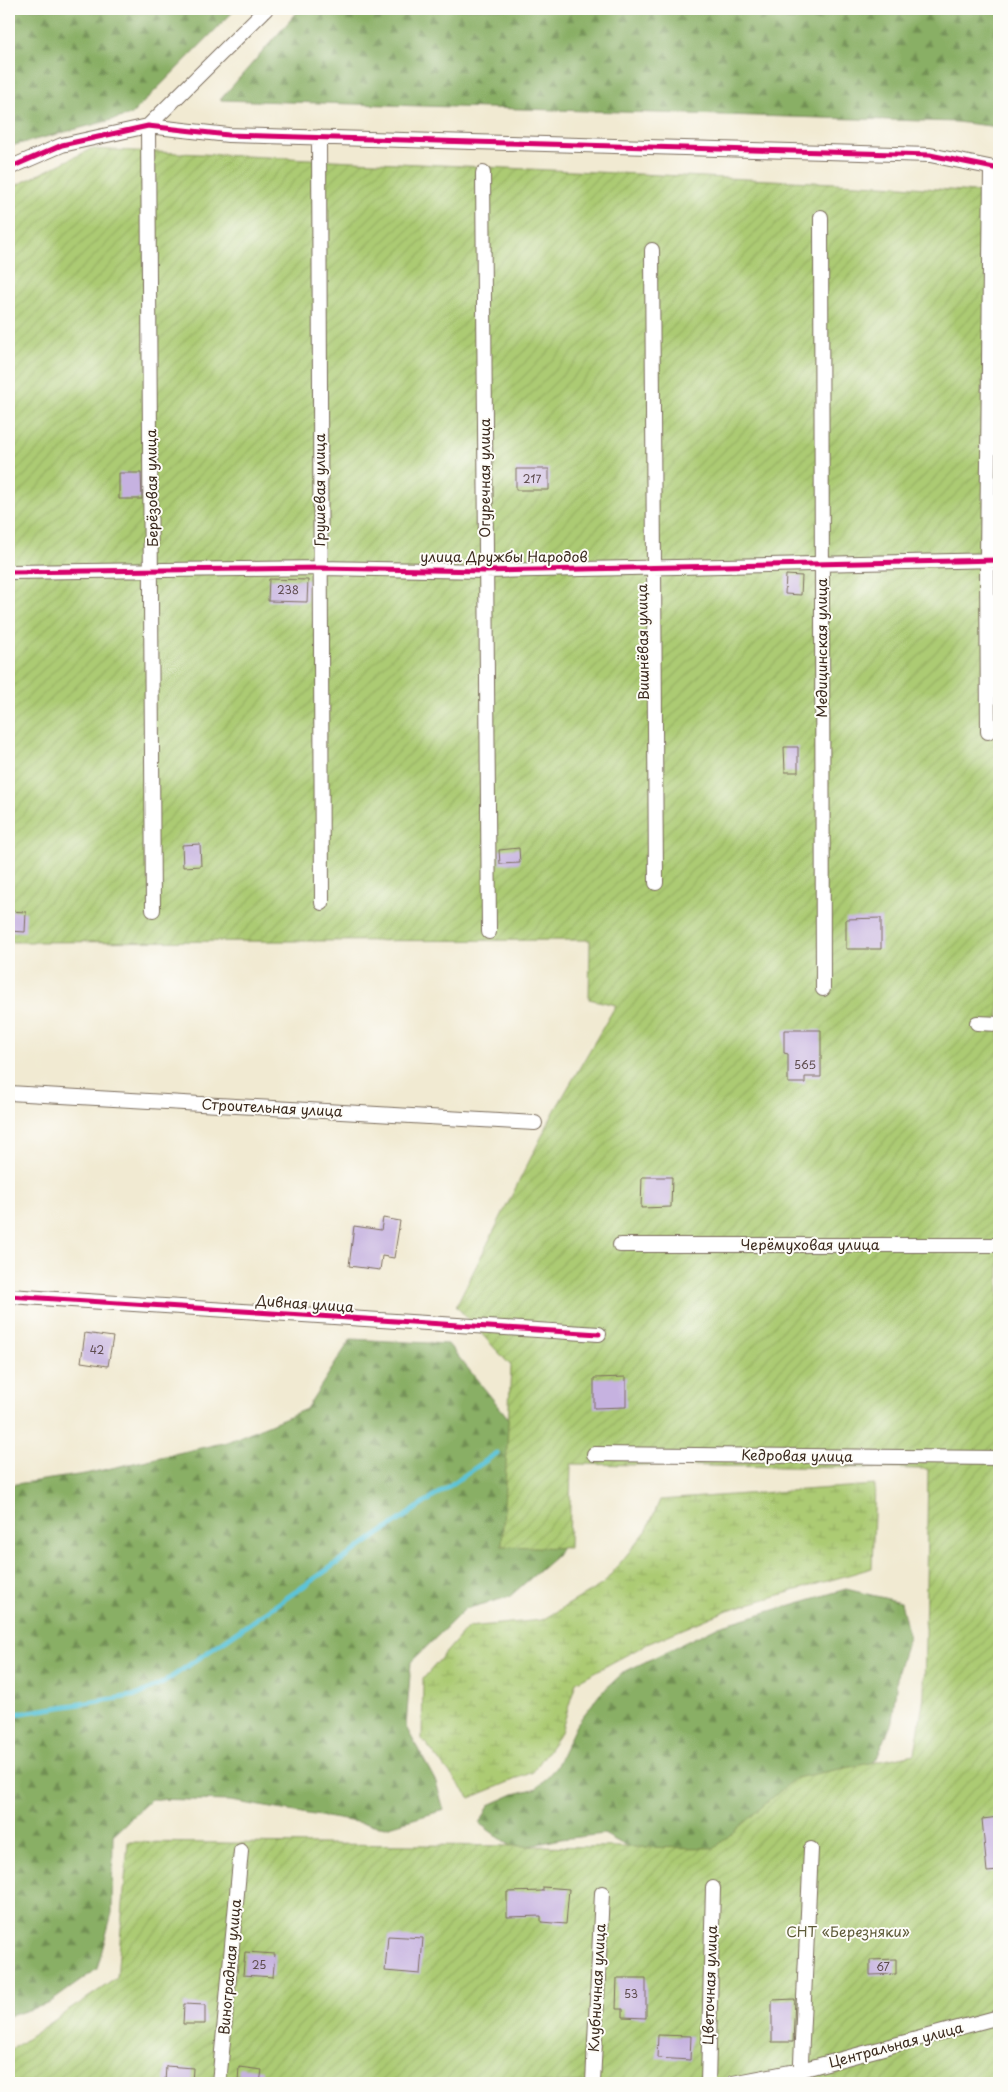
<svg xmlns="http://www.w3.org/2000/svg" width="1008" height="2092" font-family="'Playpen Sans',sans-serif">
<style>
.forest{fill:url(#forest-firs);stroke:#626c42}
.wetland{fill:url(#wetland-marsh);stroke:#747a48}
.garden{fill:url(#garden-furrows);stroke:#747a48}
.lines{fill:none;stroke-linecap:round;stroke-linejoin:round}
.stream{stroke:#5cc4d9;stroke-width:5}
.building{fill:#c6b2e0}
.street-casing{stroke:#7b6d5d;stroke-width:16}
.street{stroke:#fff;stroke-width:14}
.cycleway-casing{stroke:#fdfcf7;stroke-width:8}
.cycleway{stroke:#d6006c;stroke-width:5}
.labels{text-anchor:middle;stroke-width:4;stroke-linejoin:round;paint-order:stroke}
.number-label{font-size:11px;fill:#5e4c4e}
.street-label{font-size:14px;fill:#3b2a1e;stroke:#fdfcf7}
.park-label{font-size:14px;fill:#5d5a38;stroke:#fdfcf7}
</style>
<defs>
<pattern id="forest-firs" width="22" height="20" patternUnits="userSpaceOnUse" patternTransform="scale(1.25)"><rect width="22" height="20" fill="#89af65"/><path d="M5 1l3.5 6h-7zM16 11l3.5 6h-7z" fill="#718f53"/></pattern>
<pattern id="wetland-marsh" width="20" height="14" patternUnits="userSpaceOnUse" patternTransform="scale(1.25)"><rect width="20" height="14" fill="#accb73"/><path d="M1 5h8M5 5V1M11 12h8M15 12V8" fill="none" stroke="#95ae63"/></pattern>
<pattern id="garden-furrows" width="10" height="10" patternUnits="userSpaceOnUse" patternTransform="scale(1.25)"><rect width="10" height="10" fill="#accb73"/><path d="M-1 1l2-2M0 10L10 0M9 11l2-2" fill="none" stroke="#95ae63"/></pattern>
</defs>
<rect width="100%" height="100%" fill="#fdfcf7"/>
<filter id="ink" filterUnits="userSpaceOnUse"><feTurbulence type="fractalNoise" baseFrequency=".02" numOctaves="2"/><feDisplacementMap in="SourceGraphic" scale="10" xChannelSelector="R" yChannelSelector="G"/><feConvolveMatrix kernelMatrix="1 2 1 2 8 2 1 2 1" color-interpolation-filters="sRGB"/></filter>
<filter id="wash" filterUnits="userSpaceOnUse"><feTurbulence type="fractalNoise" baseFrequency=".0096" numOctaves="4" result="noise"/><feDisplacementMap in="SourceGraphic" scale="20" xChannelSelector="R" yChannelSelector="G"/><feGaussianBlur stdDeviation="1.12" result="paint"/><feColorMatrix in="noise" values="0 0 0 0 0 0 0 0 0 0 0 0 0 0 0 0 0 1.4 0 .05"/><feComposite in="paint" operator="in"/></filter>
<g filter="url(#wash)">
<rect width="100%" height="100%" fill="#f1ead2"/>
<!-- forest -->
<path class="forest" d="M9 9H236L131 115 11 146 9 145Z
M300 9H999V127L956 122 220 100Z
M351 1339 448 1344 527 1441 570 1531 556 1556 509 1597 465 1609 411 1662 406 1727 436 1782 444 1810 386 1827 230 1801 151 1799 113 1835 112 1913 97 1969 48 2004 9 2016V1485L85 1474 227 1442 306 1409Z
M846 1589 901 1602 909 1637 898 1670 892 1722 877 1758 798 1824 724 1868 640 1854 604 1834 561 1839 515 1849 480 1824 489 1805 514 1794 537 1788 556 1767 576 1725 600 1694 624 1672 719 1626Z"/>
<!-- wetland -->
<path class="wetland" d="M875 1485 872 1568 728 1610 647 1644 576 1682 561 1732 533 1772 470 1798 422 1739 423 1679 468 1627 542 1620 603 1584 647 1530 660 1500Z"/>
<!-- garden -->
<path class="garden" d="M91 149 901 186 999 194V2083H9V2051L117 1978 128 1842 715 1848 795 1778 915 1754 924 1695 928 1469 571 1464 569 1548 502 1546 511 1366 456 1306 555 1110 616 1005 589 999 590 940 9 942V189Z"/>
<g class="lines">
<!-- stream -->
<path class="stream" d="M9 1715 138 1695 163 1683 497 1453"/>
</g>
<g id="blocks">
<!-- building -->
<path class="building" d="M516 469H549V490H516Z
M119 473H141L142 499H119Z
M786 575 802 576 801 595 785 594Z
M269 579 308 580 307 602 268 601Z
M784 747H798V772H785Z
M200 844 201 866 183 867 182 845Z
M519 848 520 863 500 864 499 850Z
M9 911 26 912 25 932 9 931Z
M881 918V949H846V919Z
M784 1030H821V1077H805V1083H788V1054L784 1053Z
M642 1177H672L671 1207 641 1208Z
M383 1218 400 1221 394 1258 382 1256 380 1270 349 1266 354 1226 381 1230Z
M85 1333 113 1337 108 1366 81 1362Z
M626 1377V1407L594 1408V1378Z
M999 1817V1871L987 1872 982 1819Z
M543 1887 569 1889 566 1924 541 1922V1916L507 1917V1892L543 1891Z
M388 1936 423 1938 420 1974 385 1971Z
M245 1952 275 1954 273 1977 243 1975Z
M896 1959V1974L870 1975V1960Z
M617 1978H646V2018L623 2017V2009H616Z
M795 1999 793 2042H772V2000Z
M184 2004 205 2005V2024H183Z
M658 2035 691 2036 690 2060 657 2058Z
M166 2066 193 2068 192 2083H165Z
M239 2067 262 2070 260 2083 238 2081Z"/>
</g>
</g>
<g filter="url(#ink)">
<use href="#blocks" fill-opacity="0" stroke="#7b6d5d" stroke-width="1"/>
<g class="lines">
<defs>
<path id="street" d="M148 126 153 910
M148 126 266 9
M319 137 322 903
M9 168 62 145 148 126 228 135 930 155 999 169
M483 173 489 932
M821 217 823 989
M652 250 656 883
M9 572 320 568 485 571 999 560
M988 732 987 560 991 168
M977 1023 999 1024
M9 1093 535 1123
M620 1245H999
M9 1296 599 1334
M594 1454 999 1458
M219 2083 241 1851
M593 2083 602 1893
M708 2083 713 1888
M733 2083 801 2070 999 2017
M800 2083 811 1849"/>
</defs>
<!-- street casing -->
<use href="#street" class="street-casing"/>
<!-- street -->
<use href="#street" class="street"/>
<defs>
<path id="cycleway" d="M9 168 62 145 148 126 228 135 930 155 999 169
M9 572 320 568 485 571 999 560
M9 1296 599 1334"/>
</defs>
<!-- cycleway casing -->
<use href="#cycleway" class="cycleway-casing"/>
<!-- cycleway -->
<use href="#cycleway" class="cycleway"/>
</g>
</g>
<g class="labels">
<!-- number labels -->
<g class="number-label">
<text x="532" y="483">217</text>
<text x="288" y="594">238</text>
<text x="805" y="1069">565</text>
<text x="97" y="1354">42</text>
<text x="259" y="1969">25</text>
<text x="883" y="1971">67</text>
<text x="631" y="1998">53</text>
</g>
<!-- street labels -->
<g class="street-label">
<text transform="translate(485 478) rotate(-90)" y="5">Огуречная улица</text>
<text transform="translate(152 488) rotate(-91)" y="5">Берёзовая улица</text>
<text transform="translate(320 490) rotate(-90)" y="5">Грушевая улица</text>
<text x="504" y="562">улица Дружбы Народов</text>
<text transform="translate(643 642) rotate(-91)" y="5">Вишнёвая улица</text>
<text transform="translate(822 648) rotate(-90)" y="5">Медицинская улица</text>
<text transform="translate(272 1108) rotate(3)" y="5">Строительная улица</text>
<text x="810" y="1250">Черёмуховая улица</text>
<text transform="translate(305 1304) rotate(4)" y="5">Дивная улица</text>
<text transform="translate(797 1456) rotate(1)" y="5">Кедровая улица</text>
<text transform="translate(230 1967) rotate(-85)" y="5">Виноградная улица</text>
<text transform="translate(710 1985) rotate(-88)" y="5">Цветочная улица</text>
<text transform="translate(597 1988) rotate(-87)" y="5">Клубничная улица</text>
<text transform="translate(896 2045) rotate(-15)" y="5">Центральная улица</text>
</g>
<!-- park labels -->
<g class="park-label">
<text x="848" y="1937">СНТ «Березняки»</text>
</g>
</g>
<!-- margin -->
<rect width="1008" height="2092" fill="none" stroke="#fdfcf7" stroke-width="30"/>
</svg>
